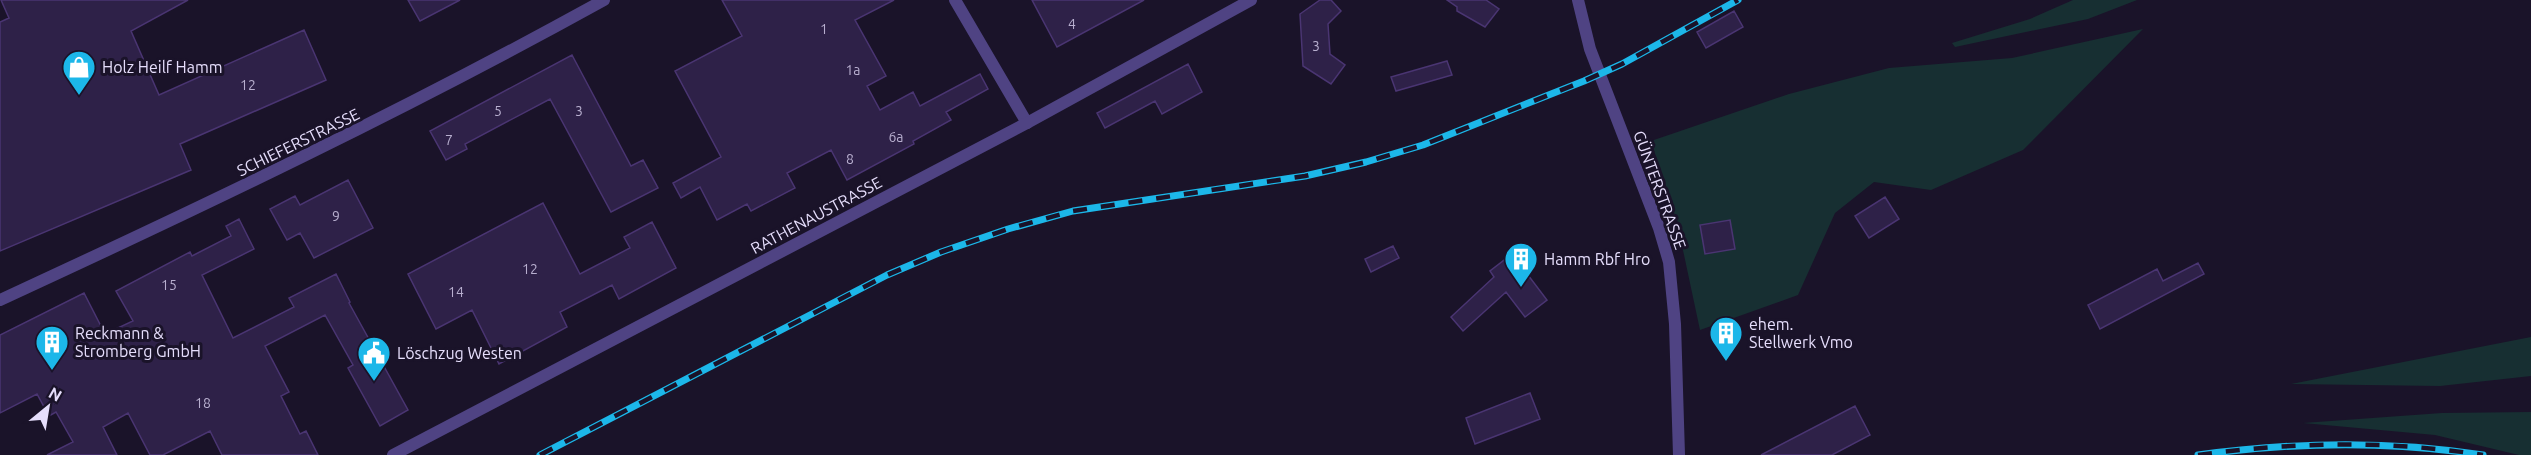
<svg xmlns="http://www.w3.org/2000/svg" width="2531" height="455" font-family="Ubuntu,sans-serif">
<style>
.green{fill:#172f32}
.building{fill:#2e2148;stroke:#4a3572;stroke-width:1.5}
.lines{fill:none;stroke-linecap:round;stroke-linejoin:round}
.minor{stroke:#4f4383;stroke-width:12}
.tertiary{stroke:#4f4383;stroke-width:12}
.rail-casing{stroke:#1cb7e9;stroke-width:7}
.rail{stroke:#1a1329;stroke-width:4.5;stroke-dasharray:14;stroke-linecap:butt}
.labels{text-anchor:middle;stroke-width:6;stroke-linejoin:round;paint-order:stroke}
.number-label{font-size:14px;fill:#b8afcf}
.poi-label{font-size:16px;fill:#e6defc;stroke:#1a1329;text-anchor:start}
.street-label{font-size:16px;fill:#e6defc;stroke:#1a1329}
</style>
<rect width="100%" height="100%" fill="#1a1329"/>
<!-- green -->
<path class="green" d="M2073 0H2137L2088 19 1955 47 1952 43 2030 19Z
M2143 29 2023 150 1931 190 1874 182 1835 213 1798 295 1700 330 1677 222 1651 141 1789 94 1889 68 2012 58Z
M2531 337V376L2440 386 2291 384Z
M2531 412V455H2519L2435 435 2303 423 2442 413Z"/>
<!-- building -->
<path class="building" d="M1 0H188L131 31 159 95 304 30 326 80 180 144 191 170 0 251V22L9 18Z
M408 0H460L420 21Z
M722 0H894L855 20 886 76 867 86 880 110 913 92 920 106 980 74 988 89 946 112 951 120 913 141 914 144 847 180 831 150 787 173 795 188 751 211 747 204 717 220 700 187 681 198 673 183 721 157 675 71 742 36Z
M1032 0H1144L1057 47Z
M1320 0H1331L1341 11 1328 24 1330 54 1345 65 1331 84 1303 66 1300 14Z
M1447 0H1486L1499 9 1485 27 1457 11V7Z
M1734 11 1743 27 1706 48 1697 32Z
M572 55 631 166 643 160 658 188 611 212 550 99 465 144 467 149 446 160 430 131Z
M1447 61 1452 75 1396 91 1391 77Z
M1188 64 1202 92 1162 114 1155 101 1105 128 1097 113Z
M348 180 373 228 314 258 300 233 287 240 270 209 295 196 300 205Z
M1885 197 1899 219 1869 238 1855 216Z
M543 203 580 274 630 248 624 237 652 222 676 268 619 299 612 285 560 312 567 327 499 364 472 310 436 329 408 274Z
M239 219 254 249 202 275 233 338 294 307 289 298 336 274 350 302 349 303 408 410 380 426 348 368 353 365 325 315 265 346 289 392 281 396 300 434 306 431 318 455H222L210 431 163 455H150L128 413 103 427 117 455H47L73 442 56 412 49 416 37 394 0 413V335L84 293 105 334 133 321 116 291 190 252 192 256 231 236 226 226Z
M1730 220 1735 249 1705 254 1700 225Z
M1393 246 1399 258 1371 272 1365 259Z
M1512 254 1547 300 1525 317 1506 292 1463 331 1451 317 1494 277 1490 271Z
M2198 263 2204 274 2100 329 2088 305 2157 269 2163 281Z
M1530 393 1540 419 1475 444 1466 418Z
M1855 406 1870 435 1832 455H1761Z"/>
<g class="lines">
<!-- minor -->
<path class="minor" d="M955 0 1027 123
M0 300C204 206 407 109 604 0"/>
<!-- tertiary -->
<path class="tertiary" d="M1578 0 1590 49 1659 228 1669 262 1675 324 1679 455
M393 455 1027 123 1251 0"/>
<defs>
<path id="rail" d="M540 455 887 275 941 252 1008 229 1073 211 1305 176 1366 162 1423 145 1584 81 1622 64 1738 0
M2198 455C2294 442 2387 440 2483 455"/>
</defs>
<!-- rail casing -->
<use href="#rail" class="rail-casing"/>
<!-- rail -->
<use href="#rail" class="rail"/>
</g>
<!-- icons -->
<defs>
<symbol id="shop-pin" viewBox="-11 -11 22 30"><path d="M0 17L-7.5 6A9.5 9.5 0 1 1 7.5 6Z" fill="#1cb7e9" stroke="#1a1329"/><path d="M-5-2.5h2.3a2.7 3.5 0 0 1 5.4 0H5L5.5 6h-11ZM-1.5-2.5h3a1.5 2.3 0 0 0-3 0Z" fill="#fff"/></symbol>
<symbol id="building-pin" viewBox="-11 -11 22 30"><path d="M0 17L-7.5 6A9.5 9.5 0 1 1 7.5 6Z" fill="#1cb7e9" stroke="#1a1329"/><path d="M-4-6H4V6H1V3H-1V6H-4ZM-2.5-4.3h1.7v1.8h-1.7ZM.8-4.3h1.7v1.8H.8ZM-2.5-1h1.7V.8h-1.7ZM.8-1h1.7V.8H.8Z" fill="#fff"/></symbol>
<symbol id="civic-pin" viewBox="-11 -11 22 30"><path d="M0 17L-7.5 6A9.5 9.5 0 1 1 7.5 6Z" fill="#1cb7e9" stroke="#1a1329"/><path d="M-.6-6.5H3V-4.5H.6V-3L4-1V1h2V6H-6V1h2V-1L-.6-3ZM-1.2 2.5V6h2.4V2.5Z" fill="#fff"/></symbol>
</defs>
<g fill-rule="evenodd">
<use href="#shop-pin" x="60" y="48" width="38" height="52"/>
<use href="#building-pin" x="1502" y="240" width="38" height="52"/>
<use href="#building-pin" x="1707" y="314" width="38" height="52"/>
<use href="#building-pin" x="33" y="323" width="38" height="52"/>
<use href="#civic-pin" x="355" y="334" width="38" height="52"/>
</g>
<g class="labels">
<!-- number labels -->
<g class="number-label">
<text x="1072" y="29">4</text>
<text x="824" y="34">1</text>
<text x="1316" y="51">3</text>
<text x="853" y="75">1a</text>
<text x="248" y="90">12</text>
<text x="498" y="116">5</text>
<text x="579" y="116">3</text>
<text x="896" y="142">6a</text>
<text x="449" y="145">7</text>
<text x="850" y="164">8</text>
<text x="336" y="221">9</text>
<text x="530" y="274">12</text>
<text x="169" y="290">15</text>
<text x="456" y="297">14</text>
<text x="203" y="408">18</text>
</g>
<!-- poi labels -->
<g class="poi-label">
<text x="102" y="73">Holz Heilf Hamm</text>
<text x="1544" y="265">Hamm Rbf Hro</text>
<text x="1749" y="330">ehem.<tspan x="1749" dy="18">Stellwerk Vmo</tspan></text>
<text x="75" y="339">Reckmann &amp;<tspan x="75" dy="18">Stromberg GmbH</tspan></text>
<text x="397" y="359">Löschzug Westen</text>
</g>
<!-- street labels -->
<g class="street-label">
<text transform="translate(298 142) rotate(-26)" y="6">SCHIEFERSTRASSE</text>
<text transform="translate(1660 190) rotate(70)" y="6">GÜNTERSTRASSE</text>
<text transform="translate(816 215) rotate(-28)" y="6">RATHENAUSTRASSE</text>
</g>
</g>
<!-- north arrow -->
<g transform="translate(48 407) rotate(30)" stroke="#1a1329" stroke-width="4.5" paint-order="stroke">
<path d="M0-4.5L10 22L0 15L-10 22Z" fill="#e6defc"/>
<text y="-9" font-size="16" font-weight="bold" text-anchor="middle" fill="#e6defc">N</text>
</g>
</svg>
